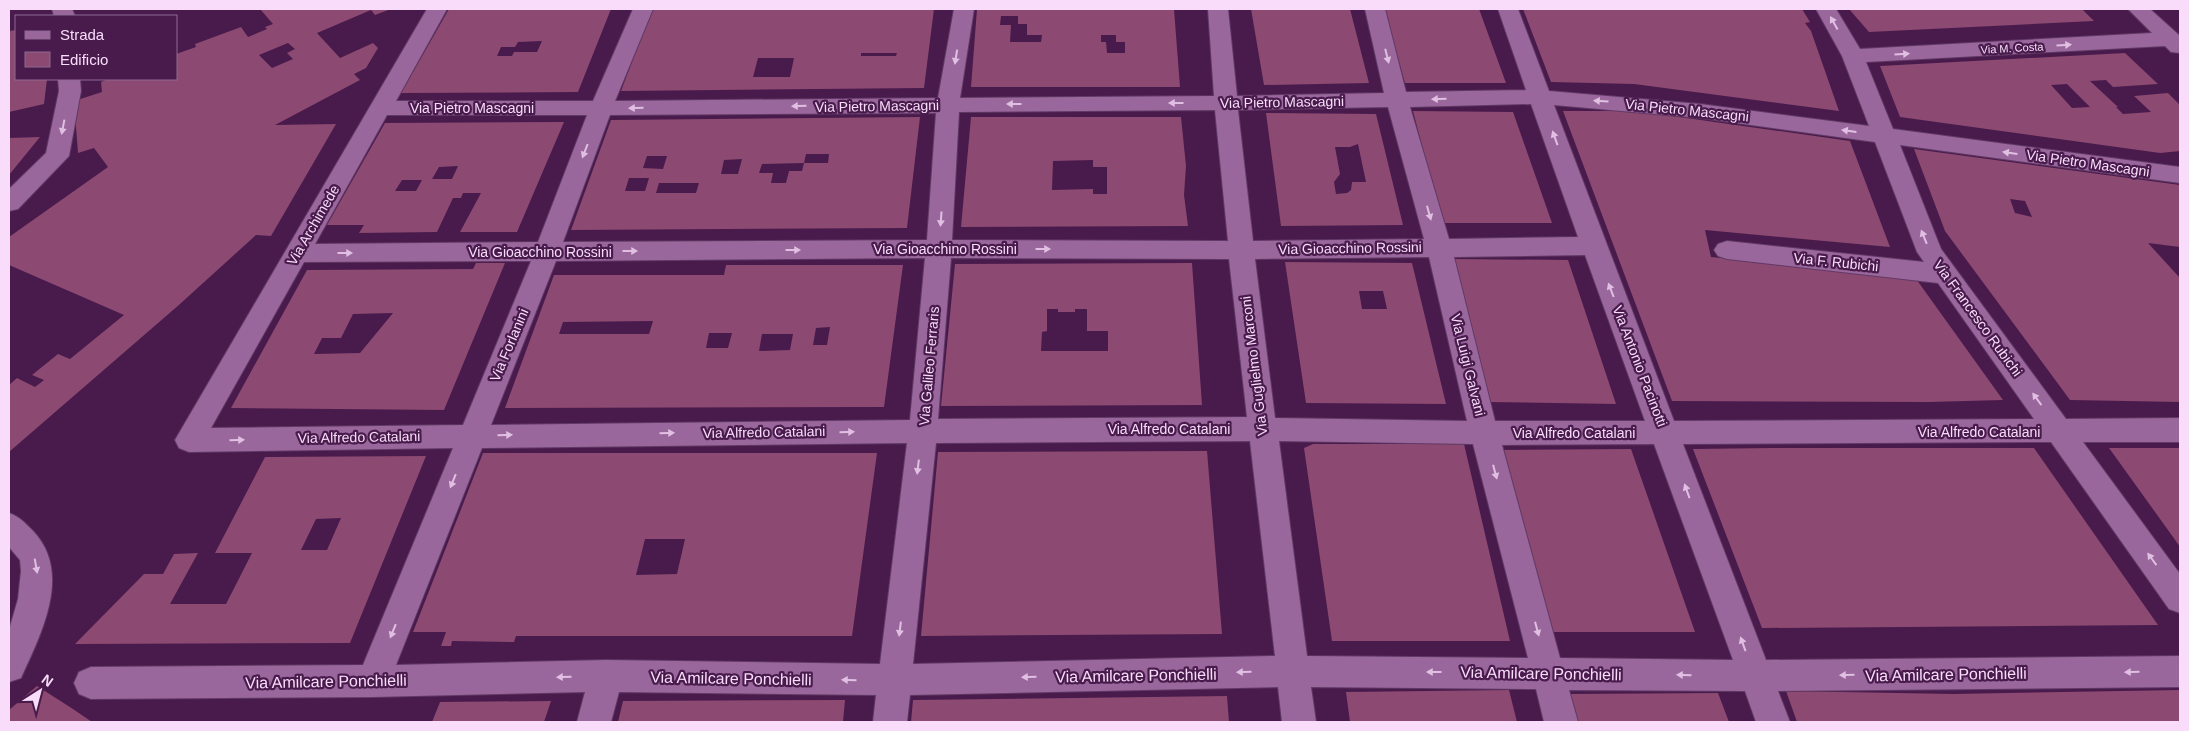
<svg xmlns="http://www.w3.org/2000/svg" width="2189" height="731" font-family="Arial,sans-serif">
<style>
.building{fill:#8c4971;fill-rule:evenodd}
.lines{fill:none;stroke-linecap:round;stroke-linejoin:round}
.minor-casing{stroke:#613965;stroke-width:2}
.minor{fill:#99679c;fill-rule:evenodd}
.oneway{fill:#e0bfe2}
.labels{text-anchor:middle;stroke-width:4.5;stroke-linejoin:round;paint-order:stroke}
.far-street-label{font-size:11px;fill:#f8dcf9;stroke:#481b4c}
.street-label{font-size:14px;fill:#f8dcf9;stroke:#481b4c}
.near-street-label{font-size:16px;fill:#f8dcf9;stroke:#481b4c}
</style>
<rect width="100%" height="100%" fill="#481b4c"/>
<!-- building -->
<path class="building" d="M260 9H391L375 15 371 10 317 33 340 58 373 43 378 48 366 68 354 74 360 80 275 125 336 124 271 236 256 235 180 304 9 452V385L17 378 35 387 44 380 32 375 58 354 70 359 124 315 9 265V237L108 167 94 148 78 153 74 101 102 92 101 82 108 79H176V54L196 47 195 44 241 27 248 37 267 29 265 27 273 24ZM288 43 295 49 287 53 293 59 272 68 259 55Z
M449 9H611L578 92 401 93ZM542 41 537 52H514L512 56H497L501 47H515L518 42Z
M652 9H934L924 88 621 91ZM861 53H897L896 56H861ZM758 58H794L790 77H753Z
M977 9H1174L1180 87H971ZM1001 16H1018V24H1027V35H1042L1041 42H1010L1011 25H1000ZM1101 35H1116V42H1125V53H1107L1106 42H1101Z
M1251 9H1350L1369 83 1264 85Z
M1384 9H1479L1506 83H1405Z
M1523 9H1802L1810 22 1805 23 1811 31 1839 111 1634 84 1551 82Z
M1849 9H2082L2094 21 1869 32Z
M16 30V79H47L44 104 9 112V31Z
M2125 53 2158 84 2113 87 2106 80 2090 81 2118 107H2116L2123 114 2151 112 2134 96 2168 93 2180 105V151L2160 153 1900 117 1880 66ZM2067 84 2090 107 2072 108 2051 85Z
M1413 111 1513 112 1552 223H1442Z
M1563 111H1637L1850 141 1890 247 1705 230 1711 257 1914 276 2003 400 1929 402 1672 401Z
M1266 113 1376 114 1403 225 1281 226ZM1358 144 1366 182H1352L1351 190 1347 193 1336 194 1334 182 1340 174 1335 147H1350Z
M920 117 907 228 571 230 611 120ZM806 154H829L828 163H804L802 171H789L786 183H771L773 173H759L762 164 804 163ZM647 156H667L663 169 643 168ZM742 159 738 174H721L724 160ZM629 178H649L645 191H625ZM659 183H699L696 193H656Z
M971 117H1181L1186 166 1184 195 1188 226 961 227ZM1093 160V167H1107V194H1093V189L1052 190 1053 161Z
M564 122 517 232H460L481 193H463L461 198H453L437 232 359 233 364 225H327L385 123ZM458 166 452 179H432L439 167ZM402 180H422L416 191H395Z
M40 137 9 175V138Z
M1914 149 2180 185V247L2148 243 2180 278V402L2070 400 1945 231ZM2010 199 2025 201 2032 217 2015 213Z
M1452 259 1568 260 1616 404 1488 402Z
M1285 262 1412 263 1446 404 1306 403ZM1359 291H1383L1387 309H1362Z
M476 263H505L444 410 231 408 307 270 473 269ZM393 313 360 353 314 354 322 338H341L353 314Z
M1192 263 1202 405 941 406 955 264ZM1047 309H1058V312H1075V309H1087V331H1108V351H1041L1042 332 1047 331Z
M726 265H903L884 407 505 408 554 275H724ZM653 321 649 334H559L563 322ZM830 327 827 345H813L816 328ZM709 333H732L728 348H706ZM762 334H793L790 350 759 351Z
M1313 444H1464L1510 641H1332L1304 448Z
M1772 448H2034L2158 625 1762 628 1693 449Z
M2109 448H2180V547L2173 537Z
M1631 449 1695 632H1552L1502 450Z
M1207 451 1222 634 921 636 938 452Z
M483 453H877L852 636H516L514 642 452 641 451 646H441L446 632H413ZM645 539H685L677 574 636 575Z
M426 456 350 643 75 644 144 574H163L174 554 198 553 170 604H226L252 553H215L265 457ZM341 518 327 550H301L316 519Z
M37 686 73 709 92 722H9V710Z
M1509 690 1517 722H1350L1346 692Z
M2180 690V722H1797L1786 691 1953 694Z
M1718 693 1729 722H1575L1567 694Z
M1227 696 1229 722H911L913 700Z
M845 700 843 722H618L623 701Z
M551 701 544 722H432L440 702Z"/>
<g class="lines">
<defs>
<path id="minor" d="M52 9H72L75 16H54Z
M427 9H447L396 101H593L633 9H653L615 101 938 98 954 9H974L960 98 1214 96 1208 9H1228L1237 96 1384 93 1365 9H1385L1406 92 1526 90 1498 9H1518L1549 91 1700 104 1869 126 1842 56 1816 9H1836L1860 49 2152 33 2128 9H2150L2180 36V53L2171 52 2165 46 1866 62 1893 129 2180 167V183L1900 145 1941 249 2066 419 2180 418V442H2083L2180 574V613L2169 609 2051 442 1683 444 1766 660 2180 656V687L1778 691 1790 722H1756L1745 691 1569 690 1578 722H1544L1536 689 1311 687 1316 722H1282L1278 687 910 695 907 722H873L876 695 619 692 611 722H577L585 692 373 697 91 699 79 694 74 683 79 672 91 667 363 665 453 448 189 452 179 448 175 440ZM1531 104 1578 237 1449 239 1410 107ZM1554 105 1700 118 1875 142 1917 252 1924 262 1727 241 1718 244 1714 250 1718 256 1727 259 1938 283 2034 419 1674 421ZM1388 107 1424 239 1253 241 1238 110ZM1215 110 1228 241 952 240 959 112ZM936 113 927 240 563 242 610 115ZM387 115H587L538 242 315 244ZM1585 255 1645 421H1495L1454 257ZM1429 257 1467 421 1275 418 1255 259ZM925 258 910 420 491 425 556 261ZM951 258 1229 259 1247 417 938 419ZM531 261 463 425 211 428 304 262ZM1250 441 1275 656 913 664 936 443ZM1279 441 1473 444 1528 658 1307 656ZM907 443 880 664 606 660 396 665 482 448ZM1654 444 1733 660 1560 658 1502 445Z
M58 79H80L81 91 69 156 18 209 9 211V189L46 153 59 91Z
M9 513C20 517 25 523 33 531 73 573 41 634 21 678L9 682V630L18 599 21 571 20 560 9 547Z"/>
</defs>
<!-- minor casing -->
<use href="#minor" class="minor-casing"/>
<!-- minor -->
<use href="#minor" class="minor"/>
</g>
<!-- one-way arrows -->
<defs><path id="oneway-solid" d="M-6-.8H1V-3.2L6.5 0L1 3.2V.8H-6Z" transform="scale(1.25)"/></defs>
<g class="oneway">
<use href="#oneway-solid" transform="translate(1834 23) rotate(-119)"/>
<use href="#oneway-solid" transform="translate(2064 45) rotate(-3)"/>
<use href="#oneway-solid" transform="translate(1902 54) rotate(-3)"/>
<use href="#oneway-solid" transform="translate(1387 56) rotate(76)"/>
<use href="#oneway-solid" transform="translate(956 57) rotate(99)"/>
<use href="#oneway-solid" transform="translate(1439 99) rotate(179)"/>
<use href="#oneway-solid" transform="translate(1601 101) rotate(-176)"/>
<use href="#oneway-solid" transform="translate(1176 103) rotate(180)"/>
<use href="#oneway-solid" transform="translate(1014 104) rotate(180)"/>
<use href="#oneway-solid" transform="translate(799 106) rotate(179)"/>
<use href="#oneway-solid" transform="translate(636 108) rotate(179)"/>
<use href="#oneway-solid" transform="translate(63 127) rotate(101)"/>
<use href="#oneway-solid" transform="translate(1849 131) rotate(-172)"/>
<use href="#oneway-solid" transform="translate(1555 138) rotate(-110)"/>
<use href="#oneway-solid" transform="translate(585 151) rotate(111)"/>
<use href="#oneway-solid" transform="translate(2010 153) rotate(-172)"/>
<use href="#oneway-solid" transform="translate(1429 213) rotate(74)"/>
<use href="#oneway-solid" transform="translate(941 219) rotate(94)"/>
<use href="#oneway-solid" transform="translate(1924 237) rotate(-112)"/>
<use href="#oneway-solid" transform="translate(1043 249)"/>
<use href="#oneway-solid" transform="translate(793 250)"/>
<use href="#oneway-solid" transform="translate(630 251)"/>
<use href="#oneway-solid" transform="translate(345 253)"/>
<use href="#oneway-solid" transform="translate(1611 290) rotate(-111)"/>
<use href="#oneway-solid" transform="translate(2037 399) rotate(-126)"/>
<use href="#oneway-solid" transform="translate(847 432) rotate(-1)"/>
<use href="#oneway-solid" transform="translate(667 433) rotate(-1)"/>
<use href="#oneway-solid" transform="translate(505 435) rotate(-1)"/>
<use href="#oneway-solid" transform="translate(237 440) rotate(-1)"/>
<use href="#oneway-solid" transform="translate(918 467) rotate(97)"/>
<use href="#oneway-solid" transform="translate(1495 472) rotate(75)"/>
<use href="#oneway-solid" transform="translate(453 481) rotate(112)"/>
<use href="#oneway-solid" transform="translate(1687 491) rotate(-110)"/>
<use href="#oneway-solid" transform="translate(2152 559) rotate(-126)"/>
<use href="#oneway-solid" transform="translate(36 566) rotate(80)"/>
<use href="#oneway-solid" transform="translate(900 629) rotate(97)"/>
<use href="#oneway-solid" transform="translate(1537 629) rotate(75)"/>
<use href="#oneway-solid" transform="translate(393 631) rotate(112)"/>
<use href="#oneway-solid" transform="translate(1743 644) rotate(-110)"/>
<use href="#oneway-solid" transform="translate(1244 672) rotate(179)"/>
<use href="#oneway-solid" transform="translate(1434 672) rotate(-180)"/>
<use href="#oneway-solid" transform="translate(2132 672) rotate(179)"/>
<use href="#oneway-solid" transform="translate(1684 675) rotate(-179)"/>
<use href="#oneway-solid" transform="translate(1847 675) rotate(179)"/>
<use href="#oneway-solid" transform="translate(564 677) rotate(179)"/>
<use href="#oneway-solid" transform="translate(1029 677) rotate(179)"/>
<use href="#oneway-solid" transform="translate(849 680) rotate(-179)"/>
</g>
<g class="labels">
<!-- far-street labels -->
<g class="far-street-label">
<text transform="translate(2012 48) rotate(-3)" y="4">Via M. Costa</text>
</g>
<!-- street labels -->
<g class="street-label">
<text transform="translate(1282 102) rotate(-1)" y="5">Via Pietro Mascagni</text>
<text transform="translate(877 106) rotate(-1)" y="5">Via Pietro Mascagni</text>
<text x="472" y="113">Via Pietro Mascagni</text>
<text transform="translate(1687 110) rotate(6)" y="5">Via Pietro Mascagni</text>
<text transform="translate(2088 163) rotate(8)" y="5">Via Pietro Mascagni</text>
<text transform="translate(313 225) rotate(-60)" y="5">Via Archimede</text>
<text transform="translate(1350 248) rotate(-1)" y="5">Via Gioacchino Rossini</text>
<text x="945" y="254">Via Gioacchino Rossini</text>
<text x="540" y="257">Via Gioacchino Rossini</text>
<text transform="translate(1836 262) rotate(6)" y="5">Via F. Rubichi</text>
<text transform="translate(1978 318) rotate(54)" y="5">Via Francesco Rubichi</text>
<text transform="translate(509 345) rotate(-67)" y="5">Via Forlanini</text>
<text transform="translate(1468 365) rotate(76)" y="5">Via Luigi Galvani</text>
<text transform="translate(929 366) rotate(-85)" y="5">Via Galileo Ferraris</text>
<text transform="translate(1254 366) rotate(-97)" y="5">Via Guglielmo Marconi</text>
<text transform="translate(1640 366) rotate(69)" y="5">Via Antonio Pacinotti</text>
<text x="1169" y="434">Via Alfredo Catalani</text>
<text transform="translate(764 432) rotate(-1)" y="5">Via Alfredo Catalani</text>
<text x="1979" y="437">Via Alfredo Catalani</text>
<text x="1574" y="438">Via Alfredo Catalani</text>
<text transform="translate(359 437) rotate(-1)" y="5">Via Alfredo Catalani</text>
</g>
<!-- near-street labels -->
<g class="near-street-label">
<text transform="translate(1541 673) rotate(1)" y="6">Via Amilcare Ponchielli</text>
<text transform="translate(1946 674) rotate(-1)" y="6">Via Amilcare Ponchielli</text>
<text transform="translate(1136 675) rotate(-1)" y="6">Via Amilcare Ponchielli</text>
<text transform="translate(731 678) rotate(1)" y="6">Via Amilcare Ponchielli</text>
<text transform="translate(326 681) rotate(-1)" y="6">Via Amilcare Ponchielli</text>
</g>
</g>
<!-- border -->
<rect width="2189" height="731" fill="none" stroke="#f8dcf9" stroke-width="20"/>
<!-- legend -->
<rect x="15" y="15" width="162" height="65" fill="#481b4c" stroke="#8e6891"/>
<rect x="25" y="31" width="25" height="8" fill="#99679c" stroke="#8e6891"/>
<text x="60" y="40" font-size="15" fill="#f8dcf9">Strada</text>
<rect x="25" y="52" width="25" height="15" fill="#8c4971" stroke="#8e6891"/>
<text x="60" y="65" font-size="15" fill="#f8dcf9">Edificio</text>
<!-- north arrow -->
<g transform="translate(40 691) rotate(36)" stroke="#481b4c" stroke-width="4" paint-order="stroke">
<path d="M0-4L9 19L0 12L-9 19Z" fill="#f8dcf9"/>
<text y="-8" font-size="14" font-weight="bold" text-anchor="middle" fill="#f8dcf9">N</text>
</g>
</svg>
